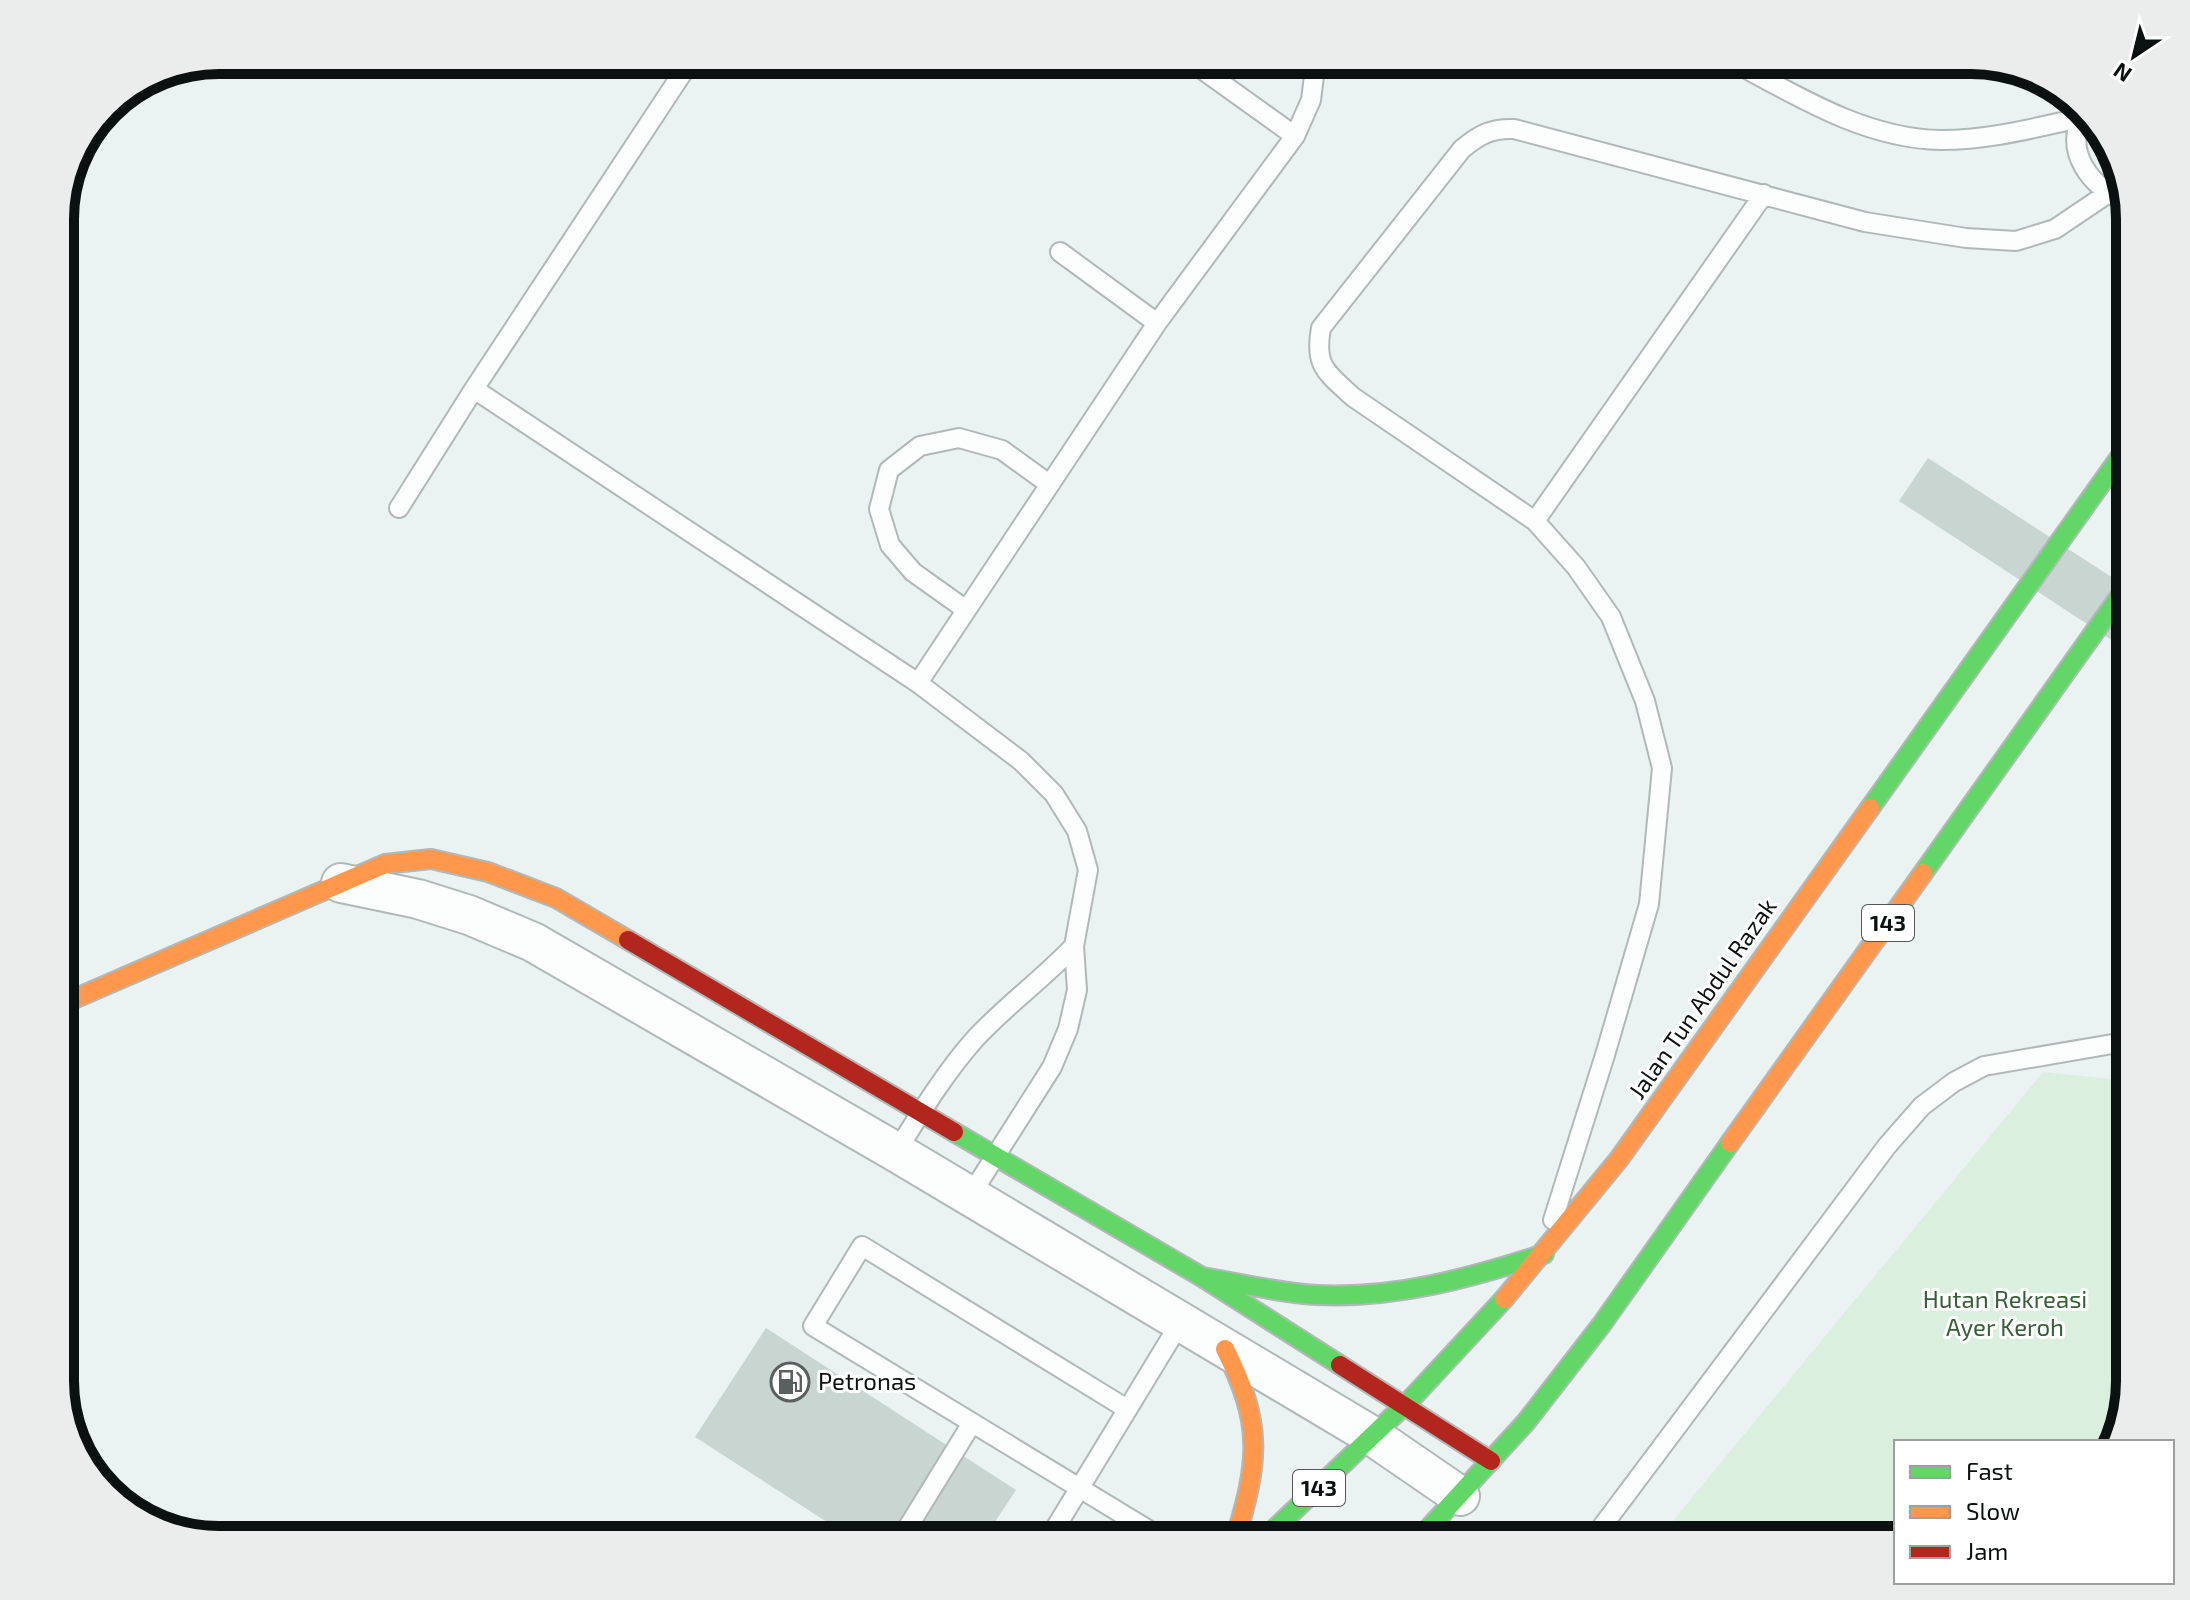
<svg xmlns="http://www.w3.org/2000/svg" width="2190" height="1600" font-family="'Exo 2',sans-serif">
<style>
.green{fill:#dbefdf}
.building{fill:#c8d5d1}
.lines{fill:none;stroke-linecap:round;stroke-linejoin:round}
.lane-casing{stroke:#b1b9b8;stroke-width:22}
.street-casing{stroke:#b1b9b8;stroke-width:42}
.fast-casing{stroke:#b1b9b8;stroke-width:22}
.slow-casing{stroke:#b1b9b8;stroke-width:22}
.jam-casing{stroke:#b1b9b8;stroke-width:22}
.lane{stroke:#fcfdfd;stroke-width:18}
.street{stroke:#fcfdfd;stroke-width:38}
.fast{stroke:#63d668;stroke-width:18}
.slow{stroke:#ff974d;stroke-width:18}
.jam{stroke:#b3261e;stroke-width:18}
.labels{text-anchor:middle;stroke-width:6;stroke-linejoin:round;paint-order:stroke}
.shield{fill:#fff;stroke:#545858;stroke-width:2}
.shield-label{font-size:22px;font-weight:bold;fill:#0b1110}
.street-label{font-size:24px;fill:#0b1110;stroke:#fff}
.park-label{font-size:24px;fill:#356037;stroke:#fff}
.poi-label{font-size:24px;fill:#0b1110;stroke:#fff;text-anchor:start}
.rim{fill:none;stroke:#0b1110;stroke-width:10}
</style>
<rect width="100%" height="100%" fill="#eaf3f2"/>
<!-- green -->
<path class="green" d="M2043 1072 2130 1081V1381L2109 1442H1896V1540H1657Z"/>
<!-- building -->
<path class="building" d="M1928 458 2130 589V652L1899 501Z
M766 1328 1016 1490 983 1540H855L695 1437Z"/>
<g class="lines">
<defs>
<path id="lane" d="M1189 60 1295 136
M1730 60C1795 95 1865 139 1941 140 1989 140 2034 128 2080 118
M2084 112C2062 152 2091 187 2126 202
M1060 252 1157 323
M474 389 918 683 1021 761 1054 794 1077 831 1088 870 1074 946 1077 990 1068 1029 1052 1067 970 1196
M399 508 474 389 691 60
M1535 521 1764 194
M965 609 913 572 890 545 879 509 889 470 920 446 959 438 1002 450 1049 484
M918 683 1157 323 1295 136 1311 100 1316 60
M896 1152C920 1114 944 1074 974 1040 1005 1006 1042 980 1074 946
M1553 1220 1605 1055 1649 904 1662 768 1645 701 1611 617 1576 567 1535 521 1353 397C1326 372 1314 366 1321 328L1462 149C1479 135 1491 128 1514 129L1865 222 1966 238 2016 241 2055 229 2107 194
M1127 1409 862 1246 813 1326 1165 1540
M900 1540 972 1423
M1048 1540 1180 1323
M1592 1540 1887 1146 1922 1106 1954 1082 1984 1066 2130 1041"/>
<path id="street" d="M341 883 418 899 469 915 533 942 896 1152 1374 1437 1460 1496"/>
<path id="fast" d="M1870 808 2130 443
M1923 873 2130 582
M954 1132 1202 1277 1340 1365
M1202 1277C1240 1283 1278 1293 1317 1295 1394 1299 1471 1278 1544 1254
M1263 1540 1412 1398 1504 1299
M1418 1540 1526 1422 1602 1324 1730 1143"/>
<path id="slow" d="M60 1005 385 864 431 859 488 872 556 898 628 940
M1730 1143 1923 873
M1504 1299 1619 1159 1870 808
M1225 1349C1263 1425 1259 1460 1235 1540"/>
<path id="jam" d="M628 940 954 1132
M1340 1365 1491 1461"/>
</defs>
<!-- lane casing -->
<use href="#lane" class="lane-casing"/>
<!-- street casing -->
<use href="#street" class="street-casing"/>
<!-- fast casing -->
<use href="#fast" class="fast-casing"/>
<!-- slow casing -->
<use href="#slow" class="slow-casing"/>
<!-- jam casing -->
<use href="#jam" class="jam-casing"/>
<!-- lane -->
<use href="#lane" class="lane"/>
<!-- street -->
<use href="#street" class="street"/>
<!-- fast -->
<use href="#fast" class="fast"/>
<!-- slow -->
<use href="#slow" class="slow"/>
<!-- jam -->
<use href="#jam" class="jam"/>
</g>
<!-- icons -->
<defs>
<symbol id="fuel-ring" viewBox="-11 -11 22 22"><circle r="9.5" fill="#fff" stroke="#59605f" stroke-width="1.5"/><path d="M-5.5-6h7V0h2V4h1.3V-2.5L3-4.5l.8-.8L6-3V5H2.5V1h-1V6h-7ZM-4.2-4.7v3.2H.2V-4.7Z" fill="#59605f"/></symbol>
</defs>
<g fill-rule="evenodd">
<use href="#fuel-ring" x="768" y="1360" width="44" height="44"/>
</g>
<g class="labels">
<!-- shield labels -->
<g class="shield">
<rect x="1862" y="905" width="52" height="36" rx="6"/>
<rect x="1293" y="1470" width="52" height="36" rx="6"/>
</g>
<g class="shield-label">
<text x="1888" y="931">143</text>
<text x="1319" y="1496">143</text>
</g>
<!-- street labels -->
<g class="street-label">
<text transform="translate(1703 999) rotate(-55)" y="8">Jalan Tun Abdul Razak</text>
</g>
<!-- park labels -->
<g class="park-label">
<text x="2005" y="1308">Hutan Rekreasi<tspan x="2005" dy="28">Ayer Keroh</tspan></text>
</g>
<!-- poi labels -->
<g class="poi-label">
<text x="818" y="1390">Petronas</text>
</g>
</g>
<!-- crop -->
<path d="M0 0H2190V1600H0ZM219 74H1971A145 145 0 0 1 2116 219V1381A145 145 0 0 1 1971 1526H219A145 145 0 0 1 74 1381V219A145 145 0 0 1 219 74Z" fill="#ebecec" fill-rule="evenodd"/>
<path class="rim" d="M219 74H1971A145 145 0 0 1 2116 219V1381A145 145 0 0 1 1971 1526H219A145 145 0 0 1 74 1381V219A145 145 0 0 1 219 74Z"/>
<!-- legend -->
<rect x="1894" y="1440" width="280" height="144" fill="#ffffff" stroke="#9da09f" stroke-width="2"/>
<rect x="1910" y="1466" width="40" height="12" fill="#63d668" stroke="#9da09f" stroke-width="2"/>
<text x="1966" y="1480" font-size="24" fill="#0b1110">Fast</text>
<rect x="1910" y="1506" width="40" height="12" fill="#ff974d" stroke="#9da09f" stroke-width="2"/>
<text x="1966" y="1520" font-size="24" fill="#0b1110">Slow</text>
<rect x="1910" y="1546" width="40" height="12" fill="#b3261e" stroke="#9da09f" stroke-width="2"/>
<text x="1966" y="1560" font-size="24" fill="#0b1110">Jam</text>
<!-- north arrow -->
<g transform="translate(2134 56) rotate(215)" stroke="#ffffff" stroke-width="6" paint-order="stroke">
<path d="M0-6L14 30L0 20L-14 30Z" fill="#0b1110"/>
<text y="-12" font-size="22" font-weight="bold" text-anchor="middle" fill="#0b1110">N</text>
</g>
</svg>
